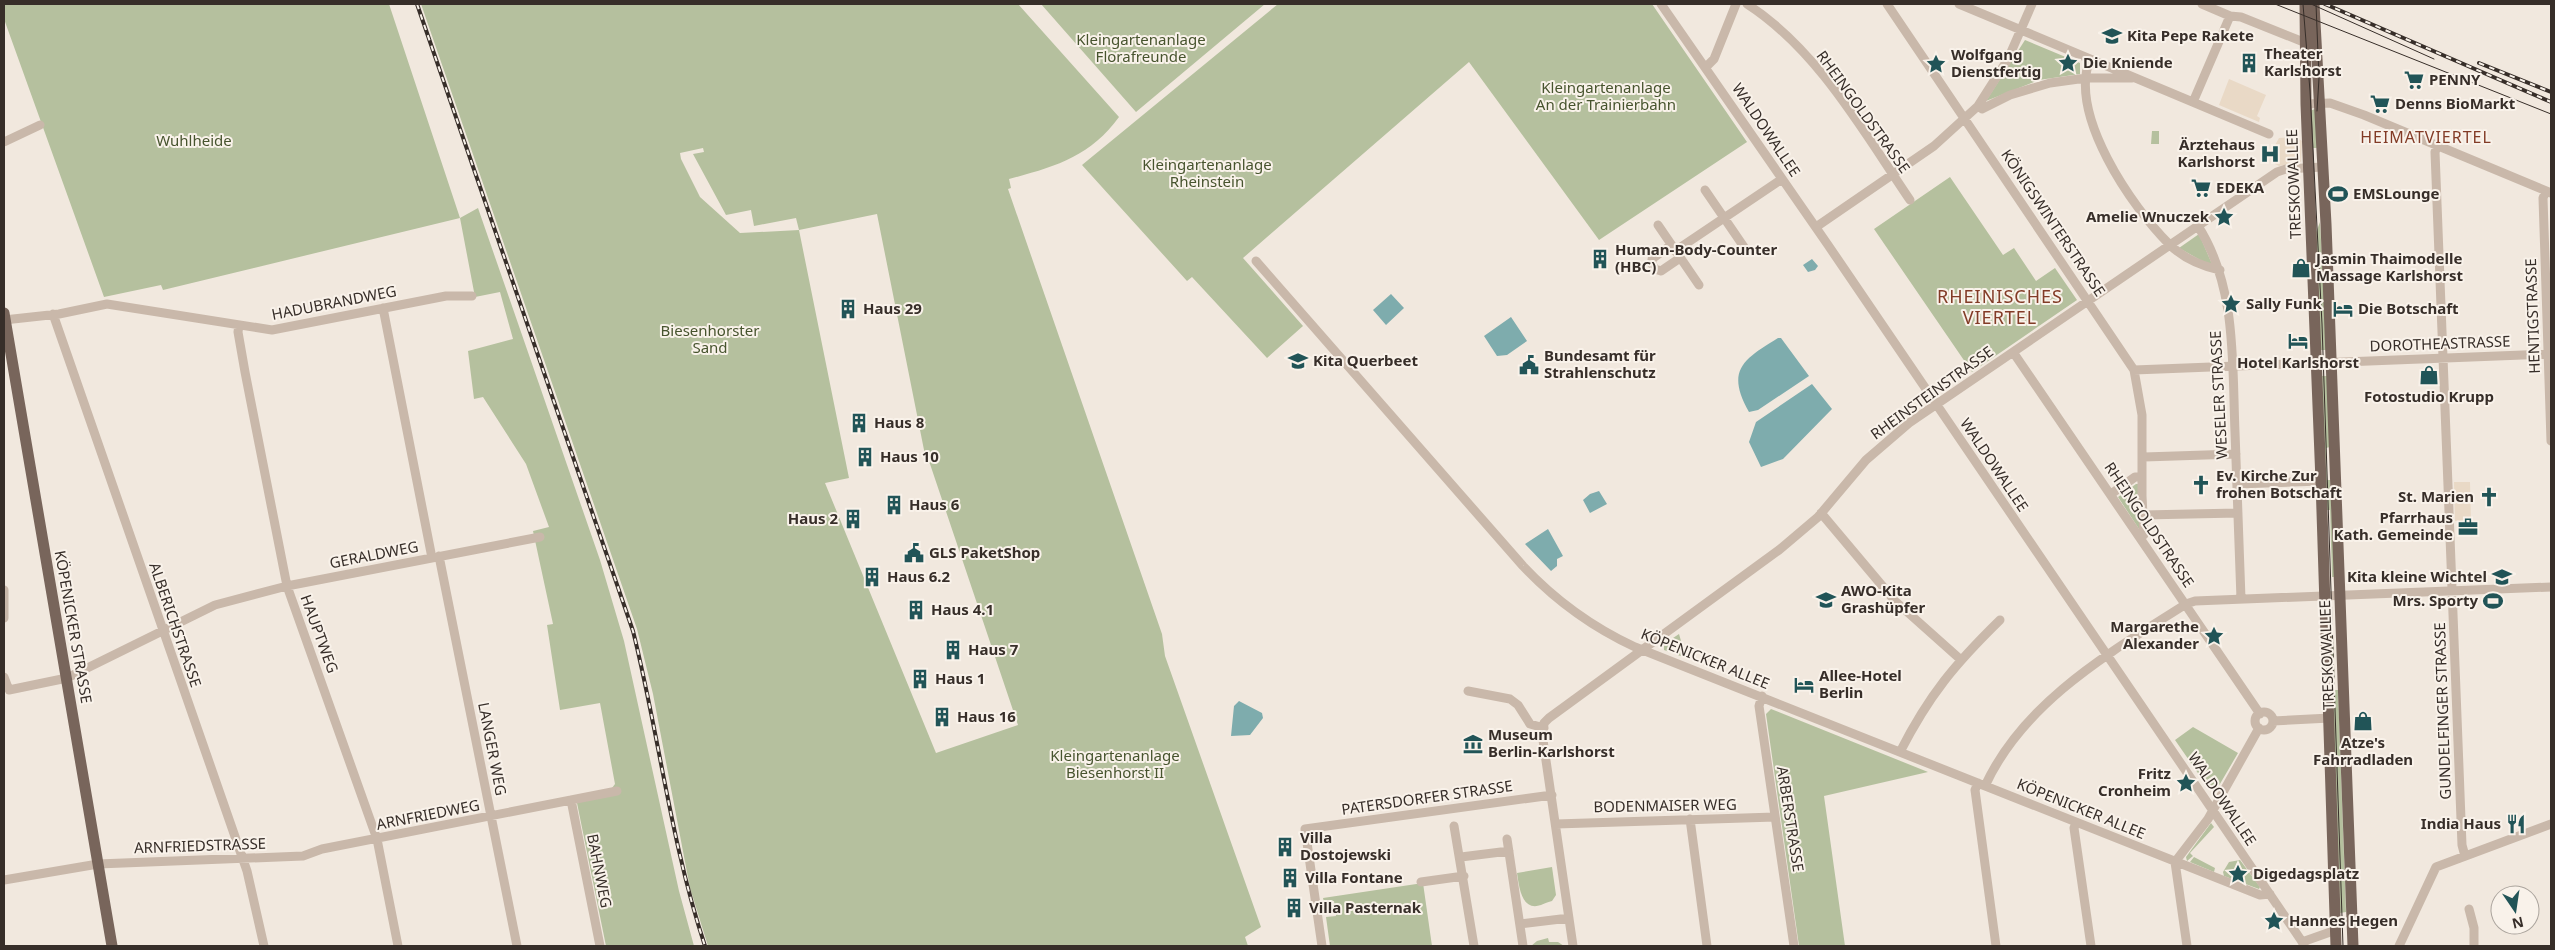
<svg xmlns="http://www.w3.org/2000/svg" width="2555" height="950" font-family="'Noto Sans',sans-serif">
<style>
.green{fill:#b5c09e;fill-rule:evenodd}
.plaza{fill:#e9d9c6}
.water{fill:#7eacad}
.lines{fill:none;stroke-linecap:round;stroke-linejoin:round}
.minor{stroke:#c9b8aa;stroke-width:9}
.major{stroke:#78655b;stroke-width:11}
.tram{stroke:#372e29;stroke-width:1}
.rail-casing{stroke:#372e29;stroke-width:4}
.rail{stroke:#f9f2ea;stroke-width:2;stroke-dasharray:5.5;stroke-linecap:butt}
.labels{text-anchor:middle;stroke-width:4;stroke-linejoin:round;paint-order:stroke}
.poi-label{font-size:15px;font-weight:bold;fill:#372e29;stroke:#f9f2ea;text-anchor:start}
.park-label{font-size:15px;fill:#47542e;stroke:#f9f2ea}
.street-label{font-size:15px;fill:#372e29;stroke:#f9f2ea}
.neighbourhood-label{font-size:16px;letter-spacing:1px;fill:#823b26;stroke:#f9f2ea}
.quarter-label{font-size:18px;letter-spacing:1px;fill:#823b26;stroke:#f9f2ea}
</style>
<rect width="100%" height="100%" fill="#f1e8de"/>
<!-- green -->
<path class="green" d="M4 4H389L460 218 478 208 600 560 624 641 679 891 694 946H606L577 803 612 788 615 784 600 703 560 710 547 625 553 624 533 531 549 527 526 464 483 397 474 399 468 351 513 339 500 292 475 297 460 218 163 290 161 285 104 297 4 19Z
M421 4H1018L1119 117C1090 157 1054 167 1009 179L1011 188 1008 189 1162 634 1165 656 1261 927 1245 937 1248 946H708L690 888 653 694 637 629ZM703 148 704 152 693 154 726 215 751 210 754 226 796 218 799 230 740 233 700 197 681 159 680 153ZM877 214 926 460 930 464 1018 725 936 753 825 483 849 478 799 230Z
M1041 4H1265L1136 112Z
M1278 4H1652L1747 142 1599 240 1469 62 1243 258 1303 326 1267 358 1192 277 1187 281 1082 165Z
M2025 40 2080 63V74L2039 80 1986 101Z
M2315 109 2319 148H2311L2312 110Z
M2152 131H2159V144H2151Z
M1950 177 2003 255 2014 248 2036 281 2055 268 2077 300 1972 372 1874 229Z
M2320 222 2327 350H2321L2315 235Z
M2199 234 2212 264 2209 265 2179 248Z
M2322 376H2328L2330 447 2326 448 2327 480H2330L2335 577H2332L2330 510H2327Z
M2136 484H2138L2141 529H2139L2118 497Z
M2330 613H2332L2335 690H2338L2346 912 2340 913Z
M1679 634 1686 658 1664 650V644Z
M1771 709 1928 772 1824 796 1845 946H1799L1766 714Z
M2193 727 2238 753 2217 789H2209L2175 740Z
M2211 823 2214 827 2190 853 2193 856 2187 861 2186 857Z
M2194 857 2215 868 2214 872 2190 862Z
M2240 860 2260 887 2259 889 2224 876 2223 872 2229 862Z
M1552 867 1556 895 1552 901C1547 902 1544 904 1541 905 1521 912 1519 885 1517 873Z
M1423 883 1432 946H1330L1326 917 1336 916 1334 901 1324 902 1323 898Z
M1548 938 1549 942H1558L1564 946H1531L1537 941Z"/>
<!-- plaza -->
<path class="plaza" d="M2229 79 2266 95 2257 116 2260 118 2259 122 2219 105Z
M2279 138 2296 137 2302 141 2301 162 2279 166 2275 164 2274 147Z
M2454 482H2470L2471 521H2455Z"/>
<!-- water -->
<path class="water" d="M1812 259 1818 266 1815 270 1808 272 1803 265Z
M1391 294 1404 308 1386 325 1373 310Z
M1511 317 1527 341 1507 355 1497 356 1484 336Z
M1778 338H1781L1809 376 1758 410 1749 412C1725 370 1744 359 1778 338Z
M1812 384 1832 409 1783 459 1761 467 1749 442 1756 422Z
M1599 491 1607 504 1590 513 1583 500 1590 494Z
M1548 529 1563 556 1557 559V566L1551 571 1525 544Z
M1239 701 1262 713 1263 718 1250 735 1231 736 1234 706Z"/>
<g class="lines">
<!-- minor -->
<path class="minor" d="M1661 4 1828 245 2305 946
M1747 4C1818 50 1863 131 1910 200
M1887 4 2134 370 2142 415V496L2144 535 2140 537
M1959 4 2269 134
M2202 4 2230 16 2241 17 2311 45
M2090 59C2068 115 2132 207 2169 244 2183 258 2201 266 2220 270
M1706 67 1714 59 1736 4
M2193 102 2230 16
M2306 104 2330 103 2364 115 2551 193
M1978 106 1982 109 2010 95 2050 83 2086 78H2132
M4 142 40 125
M2438 145 2435 152 2462 845 2465 856
M1705 190 1744 247
M2546 191 2543 198 2551 441
M1658 225 1699 285
M2198 226C2237 287 2232 362 2235 432 2237 488 2239 543 2241 599
M1816 227 1934 146 1978 106 2008 59 2032 4
M1671 245 1652 259V264L1655 269 1661 271 1680 258
M1675 251 1782 179
M1256 261 1523 566C1554 599 1594 628 1635 647L2260 895 2270 894
M383 308 432 558
M53 314 247 871 264 946
M4 320 59 314 107 304 272 330 446 296H472
M239 325 238 332 245 372 287 586 377 839 398 946
M2013 352 2260 714
M2134 370 2551 354
M2144 457 2236 454
M2237 484 2321 481
M2111 494 2135 477H2142
M1821 513 1895 601 1960 659
M2143 515 2238 513
M439 556 517 946
M4 590V618
M4 677 9 690 67 678 215 605 287 586 540 537
M1468 691 1510 699 1518 705 1530 724 1544 728
M1762 696 1759 706 1794 946
M2255 721a9 9 0 1 1 18 0a9 9 0 1 1-18 0Z
M2273 721 2330 718
M1900 752C1929 695 1955 664 2000 620
M1978 783 1975 790 1996 946
M1985 786C2024 701 2111 652 2186 604L2195 601 2551 587
M571 800 600 946
M1690 819 1707 946
M2076 823 2074 828 2091 946
M1556 824 1775 817
M1454 826 1474 946
M1507 839 1523 946
M1461 857 1509 851
M2175 862 2208 819 2259 728
M2175 862 2187 946
M4 880 98 864 303 856 322 849 617 791
M1421 882 1464 876
M2469 909 2474 928V946
M1520 924 1569 918
M2302 942 2336 930
M1322 946 1305 829 1552 795
M1573 946 1543 740 1544 723 1549 718 1779 550 1818 517 1866 460 1909 423 2277 172 2286 169 2323 167
M2399 946 2436 867 2551 824"/>
<!-- major -->
<path class="major" d="M2305 4 2306 104 2321 481 2336 946
M2314 4 2326 224 2353 946
M4 313 112 946"/>
<!-- tram -->
<path class="tram" d="M2275 4 2551 114
M2303 4 2310 91 2322 324 2343 946
M2311 4 2434 59
M2316 4 2319 78 2317 111"/>
<defs>
<path id="rail" d="M417 4 633 631C659 735 671 844 705 946
M2325 4 2551 102
M2479 63 2551 92"/>
</defs>
<!-- rail casing -->
<use href="#rail" class="rail-casing"/>
<!-- rail -->
<use href="#rail" class="rail"/>
</g>
<!-- icons -->
<defs>
<symbol id="school-bare" viewBox="-9 -9 18 18"><path d="M0-5L7-2L0 1L-7-2ZM-4 1L0 2.5L4 1V4Q0 6-4 4Z" fill="#215457" stroke="#f9f2ea" stroke-width="2.5" paint-order="stroke"/></symbol>
<symbol id="sight-bare" viewBox="-9 -9 18 18"><path d="M0-6L1.8-2.2L6-1.7L2.9 1.2L3.7 5.4L0 3.3L-3.7 5.4L-2.9 1.2L-6-1.7L-1.8-2.2Z" fill="#215457" stroke="#f9f2ea" stroke-width="2.5" paint-order="stroke"/></symbol>
<symbol id="building-bare" viewBox="-9 -9 18 18"><path d="M-4-6H4V6H1V3H-1V6H-4ZM-2.5-4.3h1.7v1.8h-1.7ZM.8-4.3h1.7v1.8H.8ZM-2.5-1h1.7V.8h-1.7ZM.8-1h1.7V.8H.8Z" fill="#215457" stroke="#f9f2ea" stroke-width="2.5" paint-order="stroke"/></symbol>
<symbol id="supermarket-bare" viewBox="-9 -9 18 18"><path d="M-6-5.5h2.5l.6 2H6L4.5 2H-2.5L-4.4-4H-6ZM-1.5 3.2a1.3 1.3 0 1 0 .1 0ZM3 3.2a1.3 1.3 0 1 0 .1 0Z" fill="#215457" stroke="#f9f2ea" stroke-width="2.5" paint-order="stroke"/></symbol>
<symbol id="hospital-bare" viewBox="-9 -9 18 18"><path d="M-5-5h3v3.5h4V-5h3V5h-3V1.5h-4V5h-3Z" fill="#215457" stroke="#f9f2ea" stroke-width="2.5" paint-order="stroke"/></symbol>
<symbol id="stadium-bare" viewBox="-9 -9 18 18"><path d="M0-5a6.5 5 0 1 0 0 10a6.5 5 0 1 0 0-10ZM-3.5-1.8h7v3.6h-7Z" fill="#215457" stroke="#f9f2ea" stroke-width="2.5" paint-order="stroke"/></symbol>
<symbol id="shop-bare" viewBox="-9 -9 18 18"><path d="M-5-2.5h2.3a2.7 3.5 0 0 1 5.4 0H5L5.5 6h-11ZM-1.5-2.5h3a1.5 2.3 0 0 0-3 0Z" fill="#215457" stroke="#f9f2ea" stroke-width="2.5" paint-order="stroke"/></symbol>
<symbol id="hotel-bare" viewBox="-9 -9 18 18"><path d="M-6-4.5h1.5V1H6V5H4.5V3h-9V5H-6ZM-4 0a1.8 1.8 0 1 1 3.6 0ZM.5 0V-2.5h3Q6-2.5 6 0Z" fill="#215457" stroke="#f9f2ea" stroke-width="2.5" paint-order="stroke"/></symbol>
<symbol id="civic-bare" viewBox="-9 -9 18 18"><path d="M-.6-6.5H3V-4.5H.6V-3L4-1V1h2V6H-6V1h2V-1L-.6-3ZM-1.2 2.5V6h2.4V2.5Z" fill="#215457" stroke="#f9f2ea" stroke-width="2.5" paint-order="stroke"/></symbol>
<symbol id="church-bare" viewBox="-9 -9 18 18"><path d="M-1.2-6h2.4v3.5h3.3v2.4h-3.3V6h-2.4V-.1h-3.3v-2.4h3.3Z" fill="#215457" stroke="#f9f2ea" stroke-width="2.5" paint-order="stroke"/></symbol>
<symbol id="office-bare" viewBox="-9 -9 18 18"><path d="M-6-3h4V-5.5h4V-3h4V5H-6ZM-1-4.5V-3h2v-1.5ZM-6 0V1H6V0Z" fill="#215457" stroke="#f9f2ea" stroke-width="2.5" paint-order="stroke"/></symbol>
<symbol id="museum-bare" viewBox="-9 -9 18 18"><path d="M0-6L6-3V-2H-6V-3ZM-5-1h2V3h-2ZM-1-1h2V3h-2ZM3-1h2V3H3ZM-6 4H6V6H-6Z" fill="#215457" stroke="#f9f2ea" stroke-width="2.5" paint-order="stroke"/></symbol>
<symbol id="restaurant-bare" viewBox="-9 -9 18 18"><path d="M-5-6h1v4h1v-4h1v4h1v-4h1v5L-1.5 .5V6h-2V.5L-5-1ZM5-6V6H3V1.5H1.5Q1.5-4 5-6Z" fill="#215457" stroke="#f9f2ea" stroke-width="2.5" paint-order="stroke"/></symbol>
</defs>
<g fill-rule="evenodd">
<use href="#school-bare" x="2098" y="22" width="28" height="28"/>
<use href="#sight-bare" x="2054" y="49" width="28" height="28"/>
<use href="#building-bare" x="2235" y="49" width="28" height="28"/>
<use href="#sight-bare" x="1922" y="50" width="28" height="28"/>
<use href="#supermarket-bare" x="2400" y="66" width="28" height="28"/>
<use href="#supermarket-bare" x="2366" y="90" width="28" height="28"/>
<use href="#hospital-bare" x="2256" y="140" width="28" height="28"/>
<use href="#supermarket-bare" x="2187" y="174" width="28" height="28"/>
<use href="#stadium-bare" x="2324" y="180" width="28" height="28"/>
<use href="#sight-bare" x="2210" y="203" width="28" height="28"/>
<use href="#building-bare" x="1586" y="245" width="28" height="28"/>
<use href="#shop-bare" x="2287" y="254" width="28" height="28"/>
<use href="#sight-bare" x="2217" y="290" width="28" height="28"/>
<use href="#building-bare" x="834" y="295" width="28" height="28"/>
<use href="#hotel-bare" x="2329" y="295" width="28" height="28"/>
<use href="#hotel-bare" x="2284" y="327" width="28" height="28"/>
<use href="#school-bare" x="1284" y="347" width="28" height="28"/>
<use href="#civic-bare" x="1515" y="351" width="28" height="28"/>
<use href="#shop-bare" x="2415" y="361" width="28" height="28"/>
<use href="#building-bare" x="845" y="409" width="28" height="28"/>
<use href="#building-bare" x="851" y="443" width="28" height="28"/>
<use href="#church-bare" x="2187" y="471" width="28" height="28"/>
<use href="#church-bare" x="2475" y="483" width="28" height="28"/>
<use href="#building-bare" x="880" y="491" width="28" height="28"/>
<use href="#building-bare" x="839" y="505" width="28" height="28"/>
<use href="#office-bare" x="2454" y="513" width="28" height="28"/>
<use href="#civic-bare" x="900" y="539" width="28" height="28"/>
<use href="#building-bare" x="858" y="563" width="28" height="28"/>
<use href="#school-bare" x="2488" y="563" width="28" height="28"/>
<use href="#school-bare" x="1812" y="586" width="28" height="28"/>
<use href="#stadium-bare" x="2479" y="587" width="28" height="28"/>
<use href="#building-bare" x="902" y="596" width="28" height="28"/>
<use href="#sight-bare" x="2200" y="622" width="28" height="28"/>
<use href="#building-bare" x="939" y="636" width="28" height="28"/>
<use href="#building-bare" x="906" y="665" width="28" height="28"/>
<use href="#hotel-bare" x="1790" y="671" width="28" height="28"/>
<use href="#building-bare" x="928" y="703" width="28" height="28"/>
<use href="#shop-bare" x="2349" y="707" width="28" height="28"/>
<use href="#museum-bare" x="1459" y="730" width="28" height="28"/>
<use href="#sight-bare" x="2172" y="769" width="28" height="28"/>
<use href="#restaurant-bare" x="2502" y="810" width="28" height="28"/>
<use href="#building-bare" x="1271" y="833" width="28" height="28"/>
<use href="#sight-bare" x="2224" y="860" width="28" height="28"/>
<use href="#building-bare" x="1276" y="864" width="28" height="28"/>
<use href="#building-bare" x="1280" y="894" width="28" height="28"/>
<use href="#sight-bare" x="2260" y="907" width="28" height="28"/>
</g>
<g class="labels">
<!-- poi labels -->
<g class="poi-label">
<text x="2127" y="41">Kita Pepe Rakete</text>
<text x="2264" y="59">Theater<tspan x="2264" dy="17">Karlshorst</tspan></text>
<text x="1951" y="60">Wolfgang<tspan x="1951" dy="17">Dienstfertig</tspan></text>
<text x="2083" y="68">Die Kniende</text>
<text x="2429" y="85">PENNY</text>
<text x="2395" y="109">Denns BioMarkt</text>
<text x="2255" y="150" text-anchor="end">Ärztehaus<tspan x="2255" dy="17">Karlshorst</tspan></text>
<text x="2216" y="193">EDEKA</text>
<text x="2353" y="199">EMSLounge</text>
<text x="2209" y="222" text-anchor="end">Amelie Wnuczek</text>
<text x="1615" y="255">Human-Body-Counter<tspan x="1615" dy="17">(HBC)</tspan></text>
<text x="2316" y="264">Jasmin Thaimodelle<tspan x="2316" dy="17">Massage Karlshorst</tspan></text>
<text x="2246" y="309">Sally Funk</text>
<text x="863" y="314">Haus 29</text>
<text x="2358" y="314">Die Botschaft</text>
<text x="1544" y="361">Bundesamt für<tspan x="1544" dy="17">Strahlenschutz</tspan></text>
<text x="1313" y="366">Kita Querbeet</text>
<text x="2298" y="368" text-anchor="middle">Hotel Karlshorst</text>
<text x="2429" y="402" text-anchor="middle">Fotostudio Krupp</text>
<text x="874" y="428">Haus 8</text>
<text x="880" y="462">Haus 10</text>
<text x="2216" y="481">Ev. Kirche Zur<tspan x="2216" dy="17">frohen Botschaft</tspan></text>
<text x="2474" y="502" text-anchor="end">St. Marien</text>
<text x="909" y="510">Haus 6</text>
<text x="2453" y="523" text-anchor="end">Pfarrhaus<tspan x="2453" dy="17">Kath. Gemeinde</tspan></text>
<text x="838" y="524" text-anchor="end">Haus 2</text>
<text x="929" y="558">GLS PaketShop</text>
<text x="887" y="582">Haus 6.2</text>
<text x="2487" y="582" text-anchor="end">Kita kleine Wichtel</text>
<text x="1841" y="596">AWO-Kita<tspan x="1841" dy="17">Grashüpfer</tspan></text>
<text x="2478" y="606" text-anchor="end">Mrs. Sporty</text>
<text x="931" y="615">Haus 4.1</text>
<text x="2199" y="632" text-anchor="end">Margarethe<tspan x="2199" dy="17">Alexander</tspan></text>
<text x="968" y="655">Haus 7</text>
<text x="1819" y="681">Allee-Hotel<tspan x="1819" dy="17">Berlin</tspan></text>
<text x="935" y="684">Haus 1</text>
<text x="957" y="722">Haus 16</text>
<text x="1488" y="740">Museum<tspan x="1488" dy="17">Berlin-Karlshorst</tspan></text>
<text x="2363" y="748" text-anchor="middle">Atze's<tspan x="2363" dy="17">Fahrradladen</tspan></text>
<text x="2171" y="779" text-anchor="end">Fritz<tspan x="2171" dy="17">Cronheim</tspan></text>
<text x="2501" y="829" text-anchor="end">India Haus</text>
<text x="1300" y="843">Villa<tspan x="1300" dy="17">Dostojewski</tspan></text>
<text x="2253" y="879">Digedagsplatz</text>
<text x="1305" y="883">Villa Fontane</text>
<text x="1309" y="913">Villa Pasternak</text>
<text x="2289" y="926">Hannes Hegen</text>
</g>
<!-- park labels -->
<g class="park-label">
<text x="1141" y="45">Kleingartenanlage<tspan x="1141" dy="17">Florafreunde</tspan></text>
<text x="1606" y="93">Kleingartenanlage<tspan x="1606" dy="17">An der Trainierbahn</tspan></text>
<text x="194" y="146">Wuhlheide</text>
<text x="1207" y="170">Kleingartenanlage<tspan x="1207" dy="17">Rheinstein</tspan></text>
<text x="710" y="336">Biesenhorster<tspan x="710" dy="17">Sand</tspan></text>
<text x="1115" y="761">Kleingartenanlage<tspan x="1115" dy="17">Biesenhorst II</tspan></text>
</g>
<!-- street labels -->
<g class="street-label">
<text transform="translate(1863 112) rotate(54)" y="5">RHEINGOLDSTRASSE</text>
<text transform="translate(1766 130) rotate(56)" y="5">WALDOWALLEE</text>
<text transform="translate(2294 184) rotate(-92)" y="5">TRESKOWALLEE</text>
<text transform="translate(2053 223) rotate(56)" y="5">KÖNIGSWINTERSTRASSE</text>
<text transform="translate(334 303) rotate(-11)" y="5">HADUBRANDWEG</text>
<text transform="translate(2533 316) rotate(-92)" y="5">HENTIGSTRASSE</text>
<text transform="translate(2440 344) rotate(-2)" y="5">DOROTHEASTRASSE</text>
<text transform="translate(1932 393) rotate(-36)" y="5">RHEINSTEINSTRASSE</text>
<text transform="translate(2219 395) rotate(-93)" y="5">WESELER STRASSE</text>
<text transform="translate(1994 465) rotate(56)" y="5">WALDOWALLEE</text>
<text transform="translate(2149 525) rotate(56)" y="5">RHEINGOLDSTRASSE</text>
<text transform="translate(374 555) rotate(-11)" y="5">GERALDWEG</text>
<text transform="translate(175 625) rotate(71)" y="5">ALBERICHSTRASSE</text>
<text transform="translate(73 627) rotate(80)" y="5">KÖPENICKER STRASSE</text>
<text transform="translate(319 634) rotate(70)" y="5">HAUPTWEG</text>
<text transform="translate(2327 655) rotate(-92)" y="5">TRESKOWALLEE</text>
<text transform="translate(1705 659) rotate(22)" y="5">KÖPENICKER ALLEE</text>
<text transform="translate(2443 711) rotate(-92)" y="5">GUNDELFINGER STRASSE</text>
<text transform="translate(492 749) rotate(79)" y="5">LANGER WEG</text>
<text transform="translate(1427 798) rotate(-8)" y="5">PATERSDORFER STRASSE</text>
<text transform="translate(2222 799) rotate(56)" y="5">WALDOWALLEE</text>
<text transform="translate(1665 806) rotate(-1)" y="5">BODENMAISER WEG</text>
<text transform="translate(2081 809) rotate(22)" y="5">KÖPENICKER ALLEE</text>
<text transform="translate(428 815) rotate(-11)" y="5">ARNFRIEDWEG</text>
<text transform="translate(1790 819) rotate(81)" y="5">ARBERSTRASSE</text>
<text transform="translate(200 846) rotate(-2)" y="5">ARNFRIEDSTRASSE</text>
<text transform="translate(599 871) rotate(79)" y="5">BAHNWEG</text>
</g>
<!-- neighbourhood labels -->
<g class="neighbourhood-label">
<text x="2426" y="143">HEIMATVIERTEL</text>
</g>
<!-- quarter labels -->
<g class="quarter-label">
<text x="2000" y="303">RHEINISCHES<tspan x="2000" dy="21">VIERTEL</tspan></text>
</g>
</g>
<!-- border -->
<rect width="2555" height="950" fill="none" stroke="#372e29" stroke-width="10"/>
<!-- north arrow -->
<g transform="translate(2515 910) rotate(167)"><circle r="24" fill="#f9f2ea" stroke="#aba49d"/>
<path d="M0-4L9 19L0 12L-9 19Z" fill="#215457"/>
<text y="-8" font-size="14" font-weight="bold" text-anchor="middle" fill="#372e29">N</text>
</g>
</svg>
